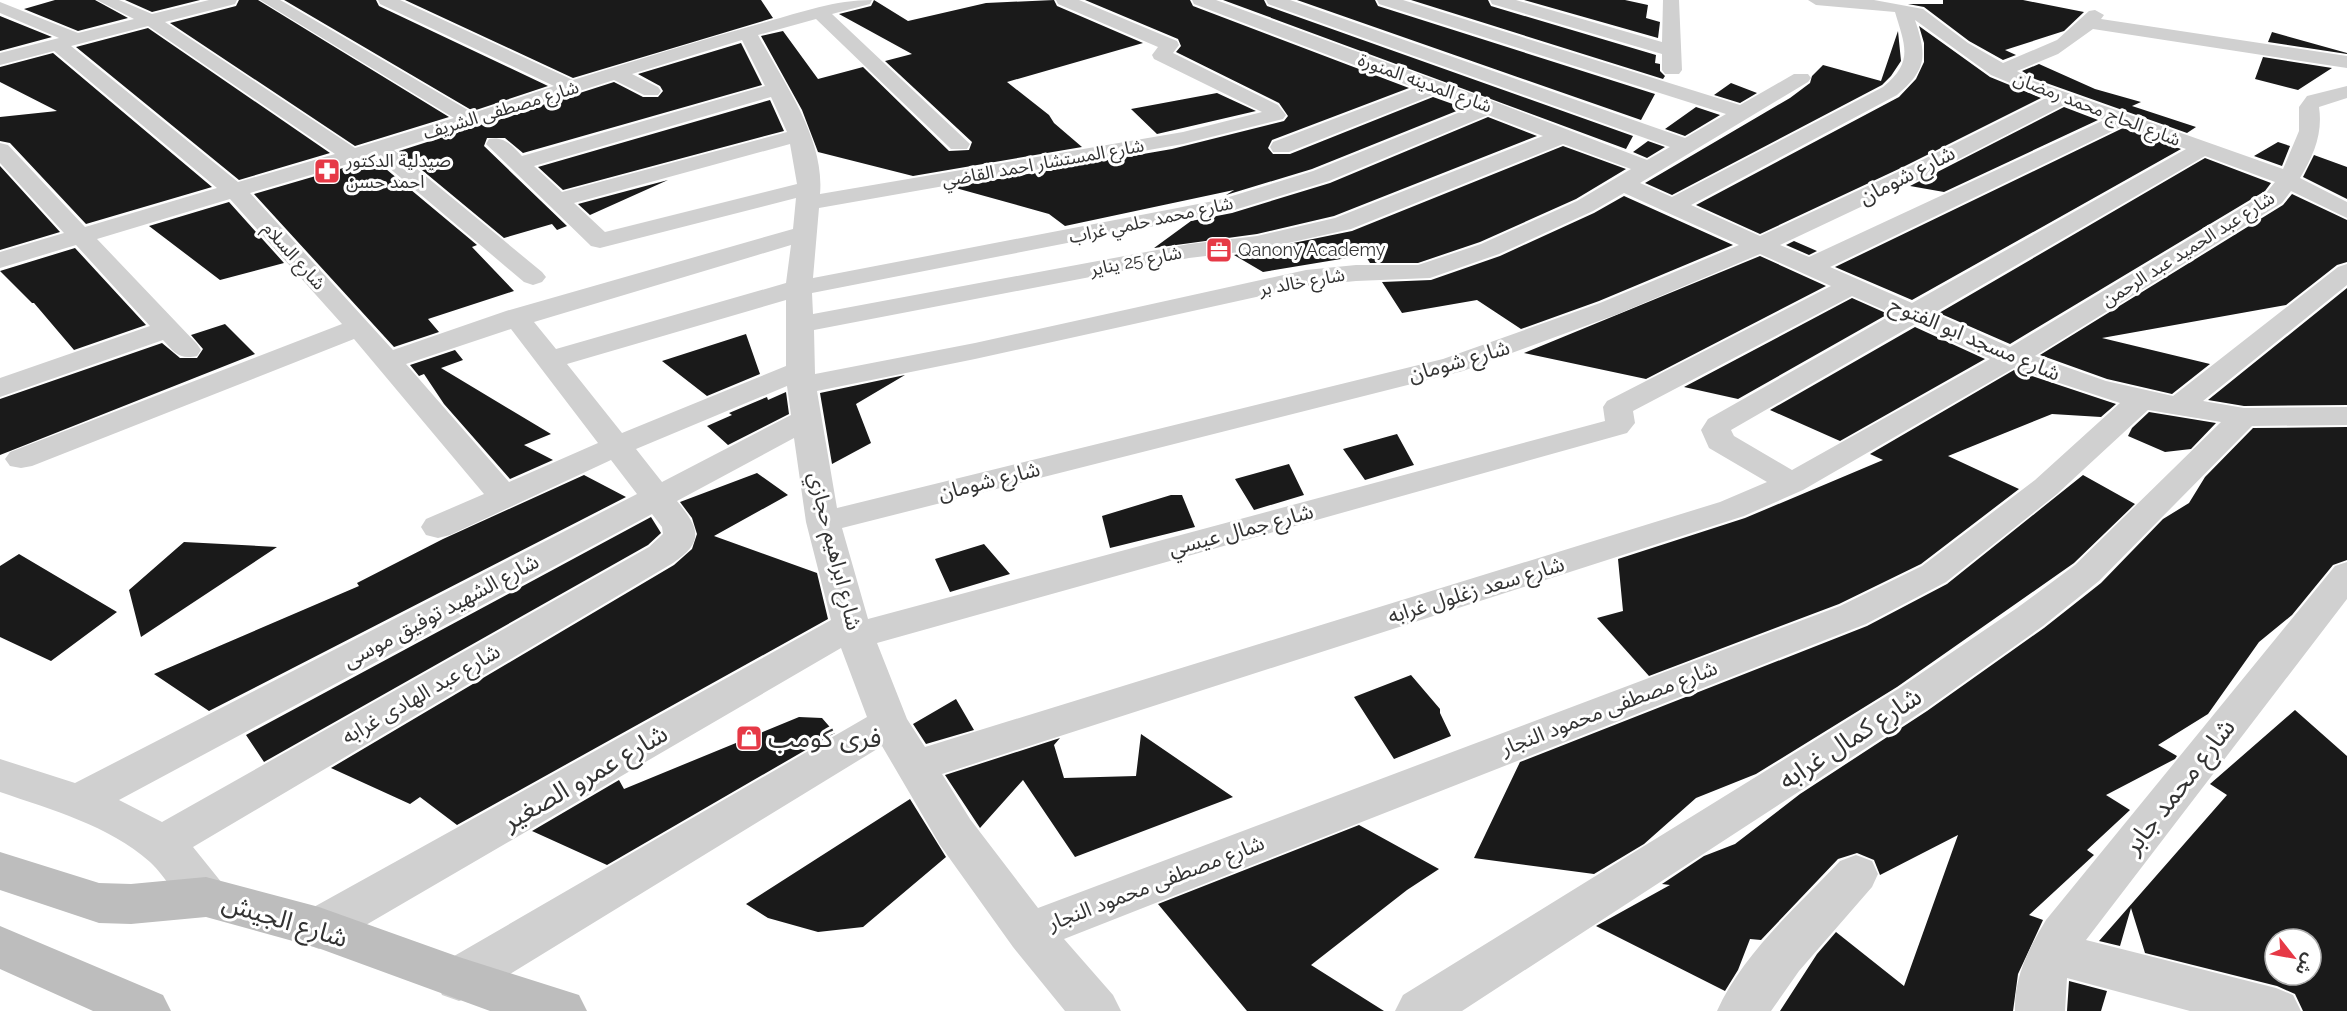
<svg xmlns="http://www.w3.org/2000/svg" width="2347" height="1011" font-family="Raleway,'Noto Sans Arabic',sans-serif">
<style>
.building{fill:#1a1a1a;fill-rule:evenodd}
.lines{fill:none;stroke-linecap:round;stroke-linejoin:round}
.street{fill:#d0d0d0;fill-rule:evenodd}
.secondary{fill:#bdbdbd;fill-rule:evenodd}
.labels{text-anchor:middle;stroke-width:6;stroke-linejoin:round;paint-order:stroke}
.far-street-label{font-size:18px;fill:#333;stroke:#fff}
.far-poi-label{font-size:18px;fill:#333;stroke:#fff;text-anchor:start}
.street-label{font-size:21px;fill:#333;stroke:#fff}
.near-poi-label{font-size:26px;fill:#333;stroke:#fff;text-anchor:start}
.near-street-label{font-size:26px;fill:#333;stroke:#fff}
</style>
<rect width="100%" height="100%" fill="#fff"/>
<!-- building -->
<path class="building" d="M55 0H95L128 18 78 31 24 9Z
M125 0H200L152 12Z
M239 0H258L449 117 355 146 170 23 236 6Z
M284 0H376L379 6 548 86 473 111Z
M405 0H761L773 18 573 78Z
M874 0 908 21 986 3 1054 0 1057 6 1143 43 1007 82 1049 115 1054 123 1082 147 913 176 818 152 802 110 761 36 783 31 818 79 863 67 949 151 969 150 972 142 885 61 912 54 839 14 871 6Z
M1085 0H1190L1193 6 1409 88 1272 140 1268 148 1273 154H1290L1433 97 1464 108 1312 169 1226 195 1234 190 1065 226 1049 214 952 187 1172 149 1284 121 1288 116 1279 103 1176 52 1181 46 1178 39Z
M1223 0H1264L1267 6 1633 136 1626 149Z
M1297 0H1375L1378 6 1655 94 1641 120Z
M1411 0H1488L1491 6 1656 55 1655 63 1660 64V71L1665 76 1663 79Z
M1524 0H1625L1648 5 1646 18 1660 22 1658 38Z
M1943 0H2023L2084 12 2064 31 2005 50 2016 55 2003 60 1969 41 1924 7 1908 4H1943Z
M0 16 52 37 0 51Z
M1919 26 1990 77 2041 98 1903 167 1760 234 1696 205 1899 97 1916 79 1924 62V43Z
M148 28 330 153 239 180 76 47Z
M1898 31 1901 61 1891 76 1882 85 1672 195 1645 183 1790 98 1810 83 1812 76 1823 65 1881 81Z
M2272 32 2347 53V54L2268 42Z
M741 43 762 85 523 153 505 138H487L484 146 567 226 557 230 552 224 504 238 399 151 614 82 643 97H658L663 91 660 86 638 74Z
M53 53 212 187 86 224 10 143 0 141V117L57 111 0 82V67Z
M2263 57 2332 68 2298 90 2255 79Z
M2039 64 2095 89 2141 102 2132 106 2196 127 2187 133 2035 79 2022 71Z
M1731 83 1757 93 1740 103 1714 95Z
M1217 93 1256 111 1157 134 1131 109Z
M770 100 784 131 563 190 538 167Z
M1696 107 1720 115 1685 136 1665 129Z
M2064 107 2098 120 1944 192 1910 186Z
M1488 117 1537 136 1334 216 1257 234 1154 248 1191 221 1232 213 1330 183Z
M2123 128 2181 149 1912 300 1835 267Z
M1648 141 1665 147 1647 158 1633 152Z
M2278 142 2290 146 2282 166 2254 156Z
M1563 146 1626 169 1576 199 1480 242 1418 263H1370L1365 255 1263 272 1234 255 1352 231Z
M2314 155 2347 167V199L2303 177Z
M2205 158 2271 183 2265 191 2010 344 1939 313Z
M374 159 477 245 472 247 514 291 428 319 439 332 394 347 254 194Z
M0 166 60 232 0 250Z
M668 180 590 215 578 204Z
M2292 194 2347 220V262L2337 265 2286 305 2102 338 2210 364 2172 394 2107 379 2040 355 2283 205Z
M1624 196 1733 245 1599 301 1521 329 1477 300 1402 313 1382 282 1431 280 1500 256 1594 213Z
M229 202 284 263 220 280 149 226Z
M1794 241 1817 251 1809 255 1786 245Z
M75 248 146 325 74 350 34 303H32L0 271Z
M1760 256 1826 286 1646 379 1524 353Z
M2347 288V405L2244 406 2208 400Z
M1852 298 1888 314 1738 399 1684 387Z
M225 324 255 354 0 455V399L162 343 180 358H197L203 349 191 335Z
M1915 327 1985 359 1840 441 1770 410Z
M746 334 760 374 707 396 662 361Z
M455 350 463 360 441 368 551 434 524 445 553 460 510 479 444 404 424 374 419 376 410 365Z
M2014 370 2116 404 2101 417 2052 414 1948 456 2019 489 1921 564 1839 604 1649 676 1597 618 1623 611 1618 559 1745 518 1883 460 1870 454Z
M905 375 856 404 871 443 832 464 820 393Z
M786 392 789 414 728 445 707 426 732 415 729 413 767 397 768 400Z
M2149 412 2216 423 2191 449 2165 452 2128 436 2132 428Z
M2347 427V560L2333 565 2292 615 2259 642 2208 714 2158 745 2177 756 2175 759 2106 795 2130 810 2087 850 2094 855 2029 915 2043 920 2018 974 2013 1011H1780L1817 954 1836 932 1904 986 1958 835 1880 875 1874 860 1857 853 1838 859 1761 940 1750 939 1738 970 1725 991 1596 926 1670 885 1662 884 1704 856 1735 844 1800 794 1927 711 2044 628 2101 583 2163 519 2189 503 2205 477 2253 428Z
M1397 434 1414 465 1365 480 1343 449Z
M1289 464 1304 495 1254 510 1235 479Z
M757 473 788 495 714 536 817 573 828 619 457 825 420 797 410 804 331 768 674 565 692 549 697 534 692 518 680 502Z
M584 475 626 497 209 711 154 674 359 586 357 583 443 539Z
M2083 475 2135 504 2074 563 1897 687 1756 774 1696 798 1644 844 1594 874 1474 858 1520 762 1867 626 1947 584Z
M1171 495H1182L1195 527 1110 548 1102 516Z
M651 517 661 533 648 545 264 762 246 735Z
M184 542 277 547 141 637 129 590Z
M984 544 1010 574 950 592 935 559Z
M19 554 117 612 51 661 0 637V566Z
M1411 675 1440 709V713L1451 736 1394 759 1354 697Z
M956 699 974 730 926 744 913 724Z
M2295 710 2347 756V1011H2303L2295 994 2277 986 2145 953 2131 908 2120 946 2099 941 2227 795 2210 784ZM2275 939H2311V975H2275Z
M799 717 822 718 835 733 607 865 532 831 619 780 624 789Z
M1141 734 1233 797 1075 857 1023 780 980 828 945 775 1060 738 1054 745 1064 778 1136 776Z
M910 799 946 857 863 927 818 932 768 918 746 904Z
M1359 825 1439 869 1407 890 1311 965 1384 1011H1247L1158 904Z
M2069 981 2107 991 2101 1011H2067Z"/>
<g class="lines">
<!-- street -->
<path class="street" d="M97 0H119L152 14 209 0H237L235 4 165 22 355 148 454 118 260 0H280L473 113 554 86 380 4 378 0H400L573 80C637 60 701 40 766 22 802 12 835 0 872 0L870 4 832 14 970 144 967 149H951L816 19 758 35C783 82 825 138 820 194L1183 132 1262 112 1154 59 1152 55 1158 47 1058 4 1056 0H1079L1177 41 1179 45 1173 53 1278 105 1286 115 1283 119 1183 144 819 208 813 278 1219 200 1313 171 1470 108 1433 95 1289 152H1273L1270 147 1273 142 1415 88 1194 4 1192 0H1216L1498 103 1647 160 1670 147 1268 4 1266 0H1290L1685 138 1726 114 1379 4 1377 0H1403L1740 105 1794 74H1808L1811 78 1808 82 1640 183 1672 197 1883 87C1914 62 1905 46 1895 12L1816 5 1808 0H1874L1923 9 1968 43 2003 63 2057 40 2089 11 2095 10 2104 15 2101 19 2347 56V68L2093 29 2058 54 2017 71 2034 81 2283 169 2299 131V107L2307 96 2347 86V98L2319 107C2323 133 2314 155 2300 178L2347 202V218L2291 191 2282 203 2035 356 2106 381 2173 396 2338 267 2347 264V285L2203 401 2244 408 2347 407V425L2252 426 2099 581 2043 626 1926 709 1462 1011H1395L1403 995 1898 689 2017 608 2075 565 2221 422 2148 410 2057 494 1946 582 1866 624 1064 939 1113 995 1121 1011H1065L1013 947 940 845 882 746 476 995 459 1001 442 995 435 979 442 963 867 717 841 648 335 943 319 949 303 943 296 928 303 913 831 620 806 522 794 438 677 501C698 527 706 541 673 563L193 847 222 883 229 897 222 911C217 913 210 917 205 916 185 914 166 876 150 862 108 825 52 810 0 792V759L75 783 637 494 611 460 450 535 438 538 426 535 421 527 426 519 484 494 354 339 32 466 21 468 10 466 5 459 10 452 342 324 230 199 97 239 197 344 201 350 197 356C179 360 174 352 163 340L0 397V378L150 326 76 245 0 268V252L64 233 0 163V143L8 145 85 227 217 188 54 51 0 65V53L59 38 0 13V2L78 33 134 19ZM1915 20 1991 75 2046 98 1904 169 1760 236 1691 205 1897 95C1927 70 1927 56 1915 20ZM148 26 335 154 238 182 71 46ZM742 40 765 86 522 156C512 146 505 136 489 139L486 144 591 246 600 248 796 198 793 229 506 311 393 350 250 193 375 156 524 282 533 285 542 282 546 277 542 272 394 150 614 80 644 95H658L661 91 658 87 632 74ZM771 97 787 132 562 192 534 166ZM2064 105 2104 120 1809 257 1780 245 1920 179ZM1488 115 1543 136 1335 218 1257 236 1189 244 813 314 812 293 1231 211 1329 181ZM2123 126 2186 149 1912 303 1830 267ZM790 144 797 184 605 232 574 203ZM1563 144 1631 169 1577 201 1481 244 1418 265H1356L1306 270 975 343 815 374 814 330 1189 258 1257 250 1351 229ZM2205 156 2275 182 2266 193 2010 347 1934 313ZM1624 193 1739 245 1600 303 1443 359 837 508 817 391 975 359 1306 286 1356 281 1430 278 1499 254 1593 211ZM791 245 786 283 556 349 534 322ZM1760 254 1831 286 1607 401 1603 407 1605 421 868 619 842 528 1463 371 1618 314ZM1852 296 1893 314 1708 419 1701 430 1709 448 1767 482 1720 502 925 747 907 719 877 643 1627 433 1635 423 1633 411ZM786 300V366L622 433 567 364ZM1915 324 1990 359 1792 470 1734 436 1731 430ZM511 329 598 443 509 482 406 364ZM2014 368 2120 403 2035 480 1922 566 1840 606 1038 908 970 819 942 774 1744 516 1803 490ZM787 386 791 415 662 482 636 449ZM652 514 662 527 663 534 649 547 162 822 119 800Z
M1490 0H1516L1662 42 1663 0H1679L1682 70 1679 74H1665L1662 70V54L1492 4Z
M2347 562V599L2086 940 2276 988 2293 995 2301 1011H2190L2067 978 2065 1011H2015C2014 977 2029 948 2046 920L2335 566Z
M1856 855 1872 861 1878 874 1872 887 1799 971 1771 1011H1717C1743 953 1798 906 1840 861Z"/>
<!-- secondary -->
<path class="secondary" d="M0 852 99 883 131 884 206 877 319 907 459 957 579 995 587 1011H490L318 948 206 917 131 924 99 923 0 890Z
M0 926 163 995 171 1011H93L0 969Z"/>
</g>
<!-- icons -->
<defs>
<symbol id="pharmacy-square" viewBox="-11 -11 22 22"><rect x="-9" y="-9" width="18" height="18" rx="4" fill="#e63946" stroke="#fff"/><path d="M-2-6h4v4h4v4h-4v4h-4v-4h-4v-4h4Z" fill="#fff"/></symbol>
<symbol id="office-square" viewBox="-11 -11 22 22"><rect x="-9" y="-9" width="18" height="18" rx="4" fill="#e63946" stroke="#fff"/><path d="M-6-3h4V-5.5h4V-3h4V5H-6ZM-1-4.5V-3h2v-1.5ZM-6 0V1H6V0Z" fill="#fff"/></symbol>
<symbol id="shop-square" viewBox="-11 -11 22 22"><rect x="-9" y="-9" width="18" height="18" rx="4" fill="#e63946" stroke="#fff"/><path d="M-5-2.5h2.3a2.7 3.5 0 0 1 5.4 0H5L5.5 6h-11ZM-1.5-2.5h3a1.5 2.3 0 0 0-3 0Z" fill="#fff"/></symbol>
</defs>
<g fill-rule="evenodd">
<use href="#pharmacy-square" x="312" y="156" width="30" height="30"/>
<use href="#office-square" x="1204" y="235" width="30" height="30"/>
<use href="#shop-square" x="734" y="723" width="30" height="30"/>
</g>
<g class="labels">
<!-- far-street labels -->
<g class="far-street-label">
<text transform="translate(1425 83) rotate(20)" y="6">شارع المدينه المنورة</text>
<text transform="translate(2097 109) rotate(21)" y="6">شارع الحاج محمد رمضان</text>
<text transform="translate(501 110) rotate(-17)" y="6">شارع مصطفى الشريف</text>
<text transform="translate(1043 163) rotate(-10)" y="6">شارع المستشار احمد القاضي</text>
<text transform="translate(1151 220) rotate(-12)" y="6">شارع محمد حلمي غراب</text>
<text transform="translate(2188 249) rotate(-32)" y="6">شارع عبد الحميد عبد الرحمن</text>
<text transform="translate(294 256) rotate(48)" y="6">شارع السلام</text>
<text transform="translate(1136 261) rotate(-11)" y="6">شارع 25 يناير</text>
<text transform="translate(1302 282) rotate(-10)" y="6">شارع خالد بر</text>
</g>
<!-- far-poi labels -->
<g class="far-poi-label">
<text x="346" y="167">صيدلية الدكتور<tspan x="346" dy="21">احمد حسن</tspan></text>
<text x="1238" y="256">Qanony Academy</text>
</g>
<!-- street labels -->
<g class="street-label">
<text transform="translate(1907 175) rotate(-27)" y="7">شارع شومان</text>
<text transform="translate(1975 339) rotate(23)" y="7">شارع مسجد ابو الفتوح</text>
<text transform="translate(1459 361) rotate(-16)" y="7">شارع شومان</text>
<text transform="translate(989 481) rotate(-14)" y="7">شارع شومان</text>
<text transform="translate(1241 530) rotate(-15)" y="7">شارع جمال عيسي</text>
<text transform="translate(835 551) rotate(76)" y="7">شارع ابراهيم حجازي</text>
<text transform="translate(1476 590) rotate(-17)" y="7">شارع سعد زغلول غرابه</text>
<text transform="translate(441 611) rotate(-28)" y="7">شارع الشهيد توفيق موسى</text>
<text transform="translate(421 694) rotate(-30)" y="7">شارع عبد الهادى غرابه</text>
<text transform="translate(1609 708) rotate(-21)" y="7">شارع مصطفى محمود النجار</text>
<text transform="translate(1156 883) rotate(-21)" y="7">شارع مصطفى محمود النجار</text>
</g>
<!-- near-poi labels -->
<g class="near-poi-label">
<text x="768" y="747">فرى كومب</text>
</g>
<!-- near-street labels -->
<g class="near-street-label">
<text transform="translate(1850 738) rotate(-33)" y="9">شارع كمال غرابه</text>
<text transform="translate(585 777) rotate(-30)" y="9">شارع عمرو الصغير</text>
<text transform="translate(2179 786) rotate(-52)" y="9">شارع محمد جابر</text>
<text transform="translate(285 920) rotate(17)" y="9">شارع الجيش</text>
</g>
</g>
<!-- north arrow -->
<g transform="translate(2293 957) rotate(121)"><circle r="28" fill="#ffffff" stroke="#adadad" stroke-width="1.5"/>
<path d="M0-4.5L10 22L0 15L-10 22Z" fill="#e63946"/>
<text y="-9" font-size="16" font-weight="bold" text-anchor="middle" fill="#333333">ش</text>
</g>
</svg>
